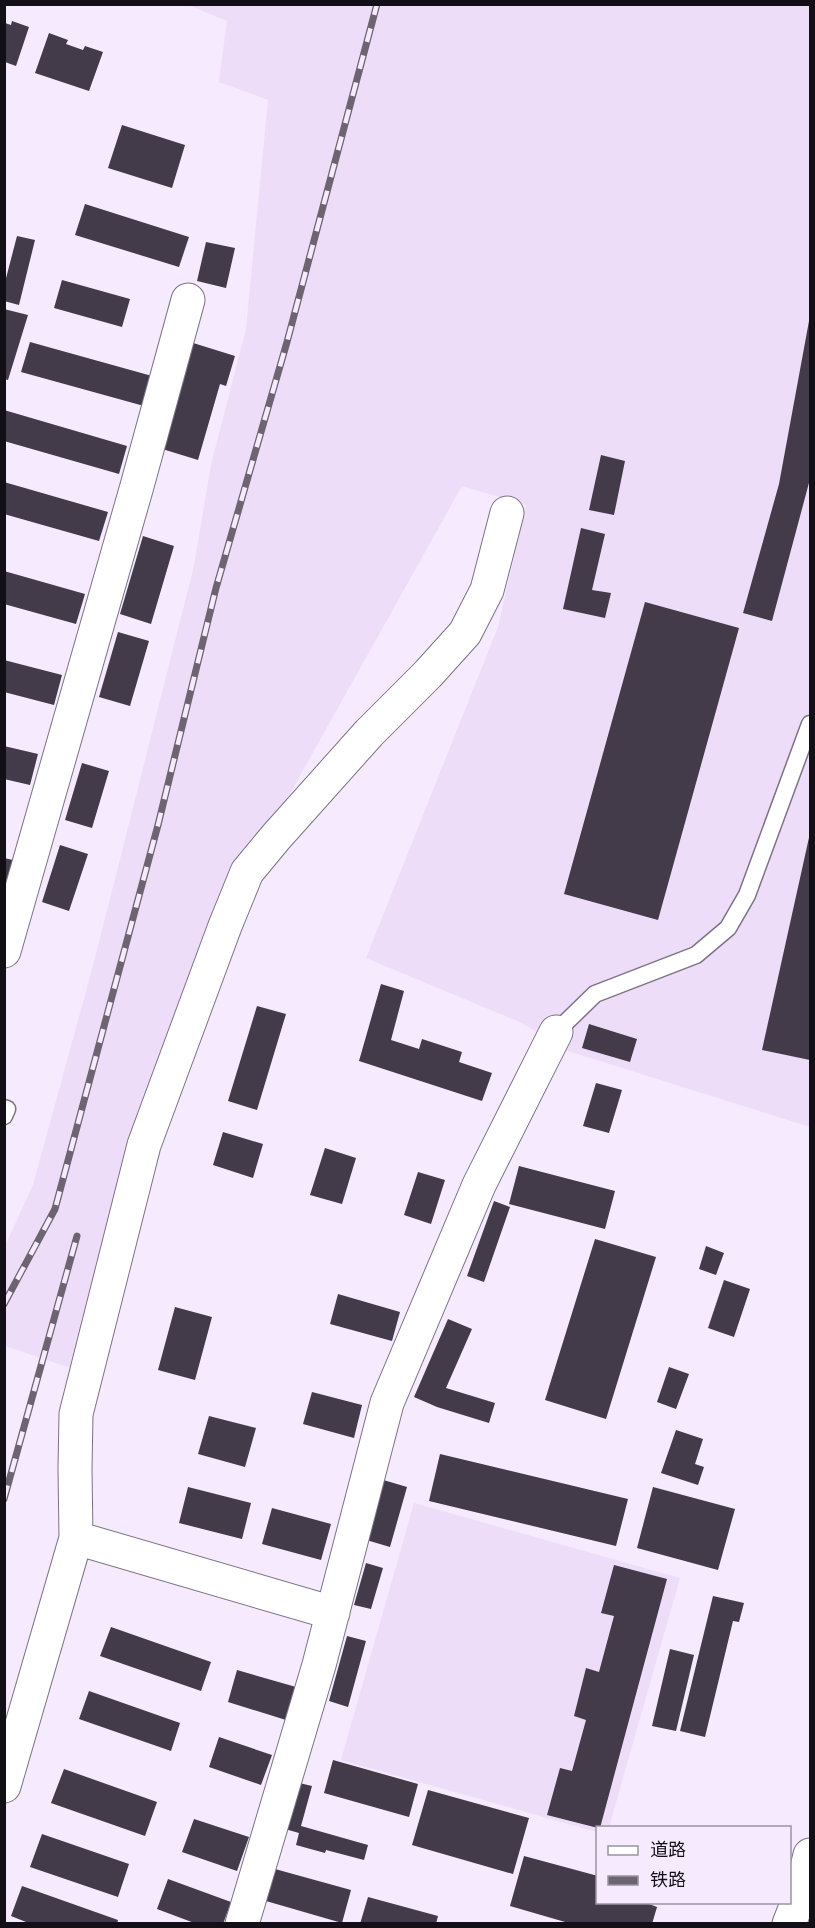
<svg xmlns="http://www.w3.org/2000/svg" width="815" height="1928" font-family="Inter,'Noto Sans SC',sans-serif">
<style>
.built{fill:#edddf8}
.building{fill:#433a4a}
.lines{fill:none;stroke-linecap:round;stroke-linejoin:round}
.lane-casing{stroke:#7d7385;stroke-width:19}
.street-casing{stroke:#7d7385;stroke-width:35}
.lane{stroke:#fff;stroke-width:16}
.street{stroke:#fff;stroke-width:33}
.rail-casing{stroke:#6c6571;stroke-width:7}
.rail{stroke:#f5eafe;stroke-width:4.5;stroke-dasharray:14;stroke-linecap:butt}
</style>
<rect width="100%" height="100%" fill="#f5eafe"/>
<!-- built -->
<path class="built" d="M188 5H810V1127L568 1051 522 1023 366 958 498 627 526 505 462 486 269 831 74 1369 5 1346V1246L33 1185 94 962 194 566 211 465 246 329 268 100 219 82 227 21Z
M414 1503 680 1578 609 1827 598 1828 597 1832 341 1760Z"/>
<!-- building -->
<path class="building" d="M12 21 29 27 16 66 5 62V23L11 25Z
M49 33 68 40 66 44 83 50 85 46 103 52 89 91 35 73Z
M122 125 185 145 172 188 108 168Z
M85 204 189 237 179 267 75 235Z
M17 236 35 240 19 305 4 301V286Z
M206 242 235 248 226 288 197 281Z
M62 280 130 299 122 327 54 308Z
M4 309 28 315 8 380 4 379Z
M809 321 810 479 772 621 743 613 779 484Z
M30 342 152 376 144 406 21 372Z
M190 342 235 356 226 386 220 384 198 460 159 448Z
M4 410 127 446 119 474 4 441Z
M601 455 625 461 614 515 589 510Z
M4 482 108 512 99 541 4 514Z
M581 528 605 534 592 590 611 593 605 618 563 609Z
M143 536 174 546 151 624 120 614Z
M4 571 85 594 76 624 4 604Z
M645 602 739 628 658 920 564 894Z
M118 632 149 641 130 706 99 697Z
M4 660 62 675 54 705 4 692Z
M4 746 38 754 30 785 4 779Z
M82 763 109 771 92 828 65 820Z
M810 833V1060L762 1050Z
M60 845 88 854 69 911 42 902Z
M4 858 13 860 5 884H4Z
M381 984 404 991 391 1040 419 1049 422 1039 462 1052 459 1062 492 1073 482 1101 359 1061Z
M257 1006 286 1014 257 1110 228 1101Z
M589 1024 637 1039 630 1062 582 1048Z
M596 1083 622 1090 609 1133 583 1126Z
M223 1132 263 1144 253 1178 213 1165Z
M325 1148 356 1158 342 1204 310 1195Z
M519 1166 615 1191 605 1229 509 1204Z
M418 1172 445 1180 431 1224 404 1215Z
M494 1201 510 1207 484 1282 467 1276Z
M595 1239 656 1257 606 1419 545 1400Z
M706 1246 724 1253 716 1275 699 1269Z
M724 1280 750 1289 734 1337 708 1328Z
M338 1294 400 1312 392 1341 330 1324Z
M175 1307 212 1317 195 1380 158 1370Z
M448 1319 472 1329 446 1388 495 1403 489 1423 437 1407 414 1397Z
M669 1367 689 1374 676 1409 657 1402Z
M312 1392 362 1405 354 1438 303 1424Z
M209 1416 256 1428 245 1467 198 1454Z
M676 1430 703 1439 695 1464 704 1467 698 1485 661 1473Z
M440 1454 628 1499 616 1546 429 1501Z
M380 1479 407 1487 390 1547 363 1539Z
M188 1487 251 1503 242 1539 179 1523Z
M653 1487 735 1509 718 1570 637 1548Z
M272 1508 331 1524 321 1560 262 1544Z
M366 1563 383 1568 371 1609 354 1605Z
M614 1565 667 1579 600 1828H598L547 1815 560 1768 572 1771 586 1720 574 1716 586 1668 599 1672 614 1616 601 1613Z
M713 1596 744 1603 739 1622 733 1621 705 1737 680 1731Z
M111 1627 211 1662 201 1691 100 1656Z
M347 1636 366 1641 348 1707 329 1701Z
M670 1649 694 1655 676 1731 652 1726Z
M237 1670 296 1687 286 1720 228 1702Z
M89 1691 180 1723 171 1751 79 1719Z
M219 1737 272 1755 261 1785 209 1767Z
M333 1760 418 1784 409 1817 324 1793Z
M64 1769 157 1802 145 1836 51 1803Z
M295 1782 312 1786 301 1826 368 1845 364 1860 326 1850 325 1853 296 1845 299 1833 278 1827Z
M428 1790 529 1818 513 1874 412 1845Z
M194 1819 249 1837 237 1871 182 1852Z
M42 1834 129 1864 118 1897 30 1867Z
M524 1856 598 1876V1902H644L657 1907 652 1924H572L510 1906Z
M275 1869 351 1890 342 1923 266 1901Z
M168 1879 231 1902 223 1924H197L157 1909Z
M22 1886 118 1920 117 1924H31L11 1916Z
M368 1897 438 1916 436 1924H360Z"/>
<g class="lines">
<defs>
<path id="lane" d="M556 1032 595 994 696 955 728 928 747 895 810 724
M4 1108 7 1109 4 1116"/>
<path id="street" d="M4 951 137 486 188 300
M76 1538 333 1613
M4 1786 76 1538 75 1469 76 1414 144 1145 225 926 247 872 276 837 369 733 428 674 465 633 487 590 507 513
M242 1924 319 1665 387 1403 479 1185 556 1032
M789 1924 800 1896 810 1855"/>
</defs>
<!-- lane casing -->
<use href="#lane" class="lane-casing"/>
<!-- street casing -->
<use href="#street" class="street-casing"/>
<!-- lane -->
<use href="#lane" class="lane"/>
<!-- street -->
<use href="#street" class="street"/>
<defs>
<path id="rail" d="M4 1304 55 1209 158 825 216 588 287 342 377 4
M4 1499 77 1236"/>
</defs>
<!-- rail casing -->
<use href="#rail" class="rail-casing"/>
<!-- rail -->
<use href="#rail" class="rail"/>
</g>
<!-- border -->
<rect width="815" height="1928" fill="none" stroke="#130f16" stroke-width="12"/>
<!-- legend -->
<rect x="596" y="1826" width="195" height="78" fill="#f5eafe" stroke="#9b92a1" stroke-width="1.5"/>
<rect x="608" y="1846" width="30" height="9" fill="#ffffff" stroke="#9b92a1" stroke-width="1.5"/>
<text x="650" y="1856" font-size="18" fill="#130f16">道路</text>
<rect x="608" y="1876" width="30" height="9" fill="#6c6571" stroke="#9b92a1" stroke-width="1.5"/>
<text x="650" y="1886" font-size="18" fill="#130f16">铁路</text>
</svg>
